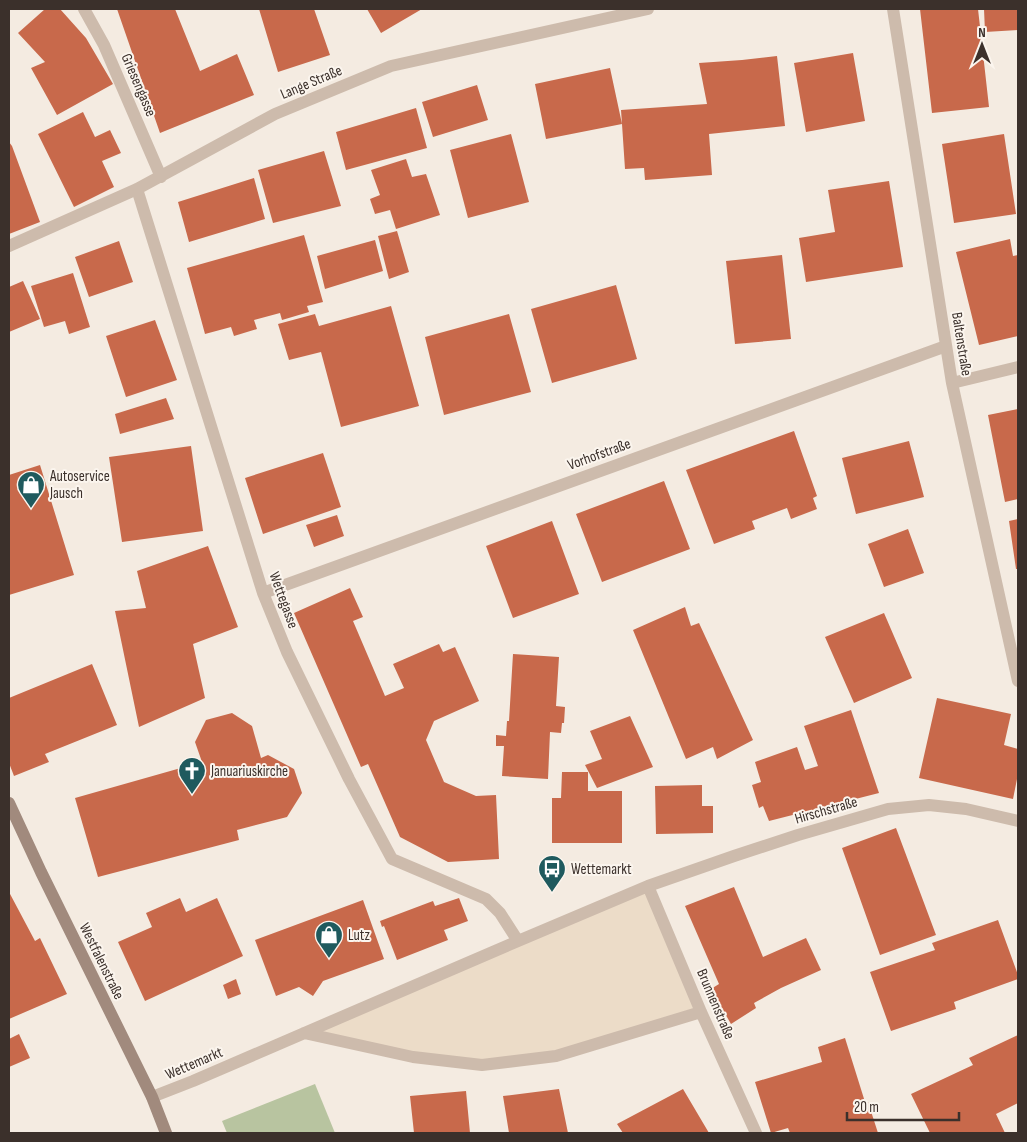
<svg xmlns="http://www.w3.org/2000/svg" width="1027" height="1142" font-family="'Sofia Sans Condensed',sans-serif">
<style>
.green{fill:#b8c4a0}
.plaza{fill:#ecdcc8}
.building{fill:#c8694b}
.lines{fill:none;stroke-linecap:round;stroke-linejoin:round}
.street{stroke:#cdbbac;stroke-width:12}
.secondary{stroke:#a18a7d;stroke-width:12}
.labels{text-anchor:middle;stroke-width:4;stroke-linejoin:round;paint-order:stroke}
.street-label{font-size:15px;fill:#3b302b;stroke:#fbf5ee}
.poi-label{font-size:15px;fill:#3b302b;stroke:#fbf5ee;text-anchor:start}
</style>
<rect width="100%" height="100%" fill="#f4ebe1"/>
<!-- green -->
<path class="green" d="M315 1084 335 1133H227L222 1121Z"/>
<!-- plaza -->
<path class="plaza" d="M648 886 701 1012 556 1056 482 1065 304 1033Z"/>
<!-- building -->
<path class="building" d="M45 9H60L86 38 113 84 57 115 31 68 45 62 18 33Z
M117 9H175L200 71 237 54 254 95 160 133Z
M259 9H314L330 55 278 72Z
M367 9H422L381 33Z
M920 9H978L989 107 932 113Z
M984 9H1018V30L985 32Z
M853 53 865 121 806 132 794 63Z
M777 56 785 126 709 134 712 175 645 180 644 168 625 169 622 124 546 139 535 84 610 68 622 124 621 110 707 104 699 63 742 60Z
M477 85 488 120 433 137 422 102Z
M416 108 427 148 346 170 336 132Z
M83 112 95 137 110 130 121 153 102 161 114 187 74 207 38 134Z
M511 134 529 202 468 218 450 150Z
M1004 134 1016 214 954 223 942 144Z
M9 142 12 146 40 222 9 234Z
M324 151 341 206 273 223 258 170Z
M406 159 412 177 426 174 440 215 396 229 390 210 375 214 370 199 380 195 371 170Z
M254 178 265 219 189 242 178 202Z
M889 181 903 267 806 282 799 238 835 232 828 190Z
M397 231 409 272 389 279 378 236Z
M304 235 323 302 307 306 309 312 282 320 280 313 254 320 257 329 234 336 231 327 205 334 187 268Z
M1010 239 1013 256 1018 255V336L979 345 956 252Z
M375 240 383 271 325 289 317 256Z
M119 241 133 282 89 297 75 257Z
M782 255 791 339 735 344 726 261Z
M73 273 90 327 69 334 65 321 44 327 31 286Z
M23 281 40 319 9 332V287Z
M616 285 637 359 552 383 531 309Z
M391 306 419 406 341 427 321 352 289 360 278 324 315 314 319 326Z
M509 314 531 392 444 415 425 337Z
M155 320 177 380 126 397 106 336Z
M166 398 174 419 120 434 115 414Z
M1018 409V499L1005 502 988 415Z
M794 431 817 496 813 498 817 509 791 519 787 508 752 521 755 529 714 544 686 470Z
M909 441 924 497 856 514 842 458Z
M191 446 203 531 122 542 109 457Z
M323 453 341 507 263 534 245 478Z
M40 465 74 575 9 595V475Z
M664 481 690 549 602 582 576 514Z
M337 515 344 536 314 547 306 525Z
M1018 519V569H1016L1009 521Z
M552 521 579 594 513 618 486 546Z
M908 529 924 573 884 587 868 544Z
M208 546 238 627 193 644 205 698 139 727 115 611 146 608 137 571Z
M350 588 363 617 353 621 385 696 404 688 393 664 439 644 443 652 455 647 479 701 434 721 426 740 444 782 476 796 496 795 499 859 448 862 400 837 368 764 361 767 294 613Z
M685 607 691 626 699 623 753 740 717 759 713 747 686 759 633 630Z
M884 613 912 678 854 703 825 637Z
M513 654 559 657 556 706 565 707 564 723H562L561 733 550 732 548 779 502 776 504 746H496V735L506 736 507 721H509Z
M92 664 117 725 45 754 49 762 14 776 9 763V698Z
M937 698 1011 714 1004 745 1018 749V774L1013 799 919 778Z
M851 710 879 793 769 821 763 806 759 808 752 785 761 782 755 762 797 747 805 770 818 766 804 726Z
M232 713 252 726 261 758 268 755 294 769 302 793 287 817 237 830 239 840 98 877 75 798 202 762 195 742 206 720Z
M630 716 653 767 597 788 585 765 602 759 590 731Z
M562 772H588V791H622V843H552V798H561Z
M702 785V806H713V833L656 834 655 786Z
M896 828 936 935 880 955 842 848Z
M734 887 763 957 806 938 821 970 781 988 754 1003 756 1008 731 1024 711 989 719 984 685 906Z
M9 892 35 941 40 938 67 994 9 1019Z
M180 898 186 912 217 898 243 956 145 1001 118 942 152 927 146 913Z
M459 898 468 921 444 930 448 940 397 960 384 926 382 927 380 921 433 901 435 906Z
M363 900 384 959 323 981 313 996 299 987 276 996 255 940Z
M998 920 1018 975V979L954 1002 956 1009 891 1031 870 972 935 950 932 943Z
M236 979 241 994 228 999 223 985Z
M19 1034 30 1058 9 1067V1039Z
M1018 1035V1103L996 1114 1005 1133H930L911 1094 973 1065 969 1058Z
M845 1038 865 1102H868L878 1133H790L788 1128 771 1133 755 1082 822 1062 818 1047Z
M559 1089 568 1133H509L503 1096Z
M683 1089 709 1133H623L617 1124Z
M466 1091 470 1133H414L410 1096Z"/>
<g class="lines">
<!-- street -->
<path class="street" d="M84 9 104 45 161 177
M893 9 952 383 1018 681
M137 189 263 593 287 652 349 779 392 859 486 899 500 913 518 941
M9 246 137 189 275 114 391 66 648 9
M952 383 1018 367
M263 593 946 346
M648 886 701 1012 756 1133
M304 1033 413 1057 482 1065 556 1056 701 1012
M152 1097 193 1081 518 941 648 886 734 856 798 835 888 809 929 805 966 809 1018 821"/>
<!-- secondary -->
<path class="secondary" d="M9 803 41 872 152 1097 166 1133"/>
</g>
<!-- icons -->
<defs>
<symbol id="shop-pin" viewBox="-11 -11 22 30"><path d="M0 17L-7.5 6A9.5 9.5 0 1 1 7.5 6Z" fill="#1f5a5e" stroke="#fbf5ee"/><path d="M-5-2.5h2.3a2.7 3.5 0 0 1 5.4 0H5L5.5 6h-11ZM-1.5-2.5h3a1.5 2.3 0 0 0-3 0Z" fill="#fff"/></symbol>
<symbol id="church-pin" viewBox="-11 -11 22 30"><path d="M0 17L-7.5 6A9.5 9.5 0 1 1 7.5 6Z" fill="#1f5a5e" stroke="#fbf5ee"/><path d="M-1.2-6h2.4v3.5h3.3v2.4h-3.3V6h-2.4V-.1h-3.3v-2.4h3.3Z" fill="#fff"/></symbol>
<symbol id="bus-pin" viewBox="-11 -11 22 30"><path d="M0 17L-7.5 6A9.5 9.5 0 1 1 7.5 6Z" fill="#1f5a5e" stroke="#fbf5ee"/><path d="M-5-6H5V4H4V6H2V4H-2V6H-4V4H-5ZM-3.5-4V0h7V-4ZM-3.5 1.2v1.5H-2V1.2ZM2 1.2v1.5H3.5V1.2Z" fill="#fff"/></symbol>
</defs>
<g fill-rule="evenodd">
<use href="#shop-pin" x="15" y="469" width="32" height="43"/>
<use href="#church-pin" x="176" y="755" width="32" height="43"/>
<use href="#bus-pin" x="536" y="853" width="32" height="43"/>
<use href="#shop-pin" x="313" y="919" width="32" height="43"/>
</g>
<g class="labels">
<!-- street labels -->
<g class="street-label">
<text transform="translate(311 82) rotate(-23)" y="5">Lange Straße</text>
<text transform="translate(139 85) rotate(67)" y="5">Griesengasse</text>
<text transform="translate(962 344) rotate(81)" y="5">Baltenstraße</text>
<text transform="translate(599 454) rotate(-20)" y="5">Vorhofstraße</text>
<text transform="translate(284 600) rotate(70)" y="5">Wettegasse</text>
<text transform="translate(826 810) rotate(-16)" y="5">Hirschstraße</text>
<text transform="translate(102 961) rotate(64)" y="5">Westfalenstraße</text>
<text transform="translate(716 1004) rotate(67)" y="5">Brunnenstraße</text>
<text transform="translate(194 1063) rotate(-23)" y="5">Wettemarkt</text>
</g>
<!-- poi labels -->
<g class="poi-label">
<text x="50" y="481">Autoservice<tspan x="50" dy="17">Jausch</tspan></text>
<text x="211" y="776">Januariuskirche</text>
<text x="571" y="874">Wettemarkt</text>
<text x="348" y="940">Lutz</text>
</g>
</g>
<!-- border -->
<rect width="1027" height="1142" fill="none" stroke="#3b302b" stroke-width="20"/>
<!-- north arrow -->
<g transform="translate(982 45)" stroke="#fbf5ee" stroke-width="4" paint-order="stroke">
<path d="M0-4L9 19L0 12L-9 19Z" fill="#3b302b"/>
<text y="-8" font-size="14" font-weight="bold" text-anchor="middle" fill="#3b302b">N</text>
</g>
<!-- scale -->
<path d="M847 1112v8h112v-8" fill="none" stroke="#3b302b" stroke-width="2.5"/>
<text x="854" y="1112" font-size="15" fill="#3b302b" stroke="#fbf5ee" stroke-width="4" paint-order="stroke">20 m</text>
</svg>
